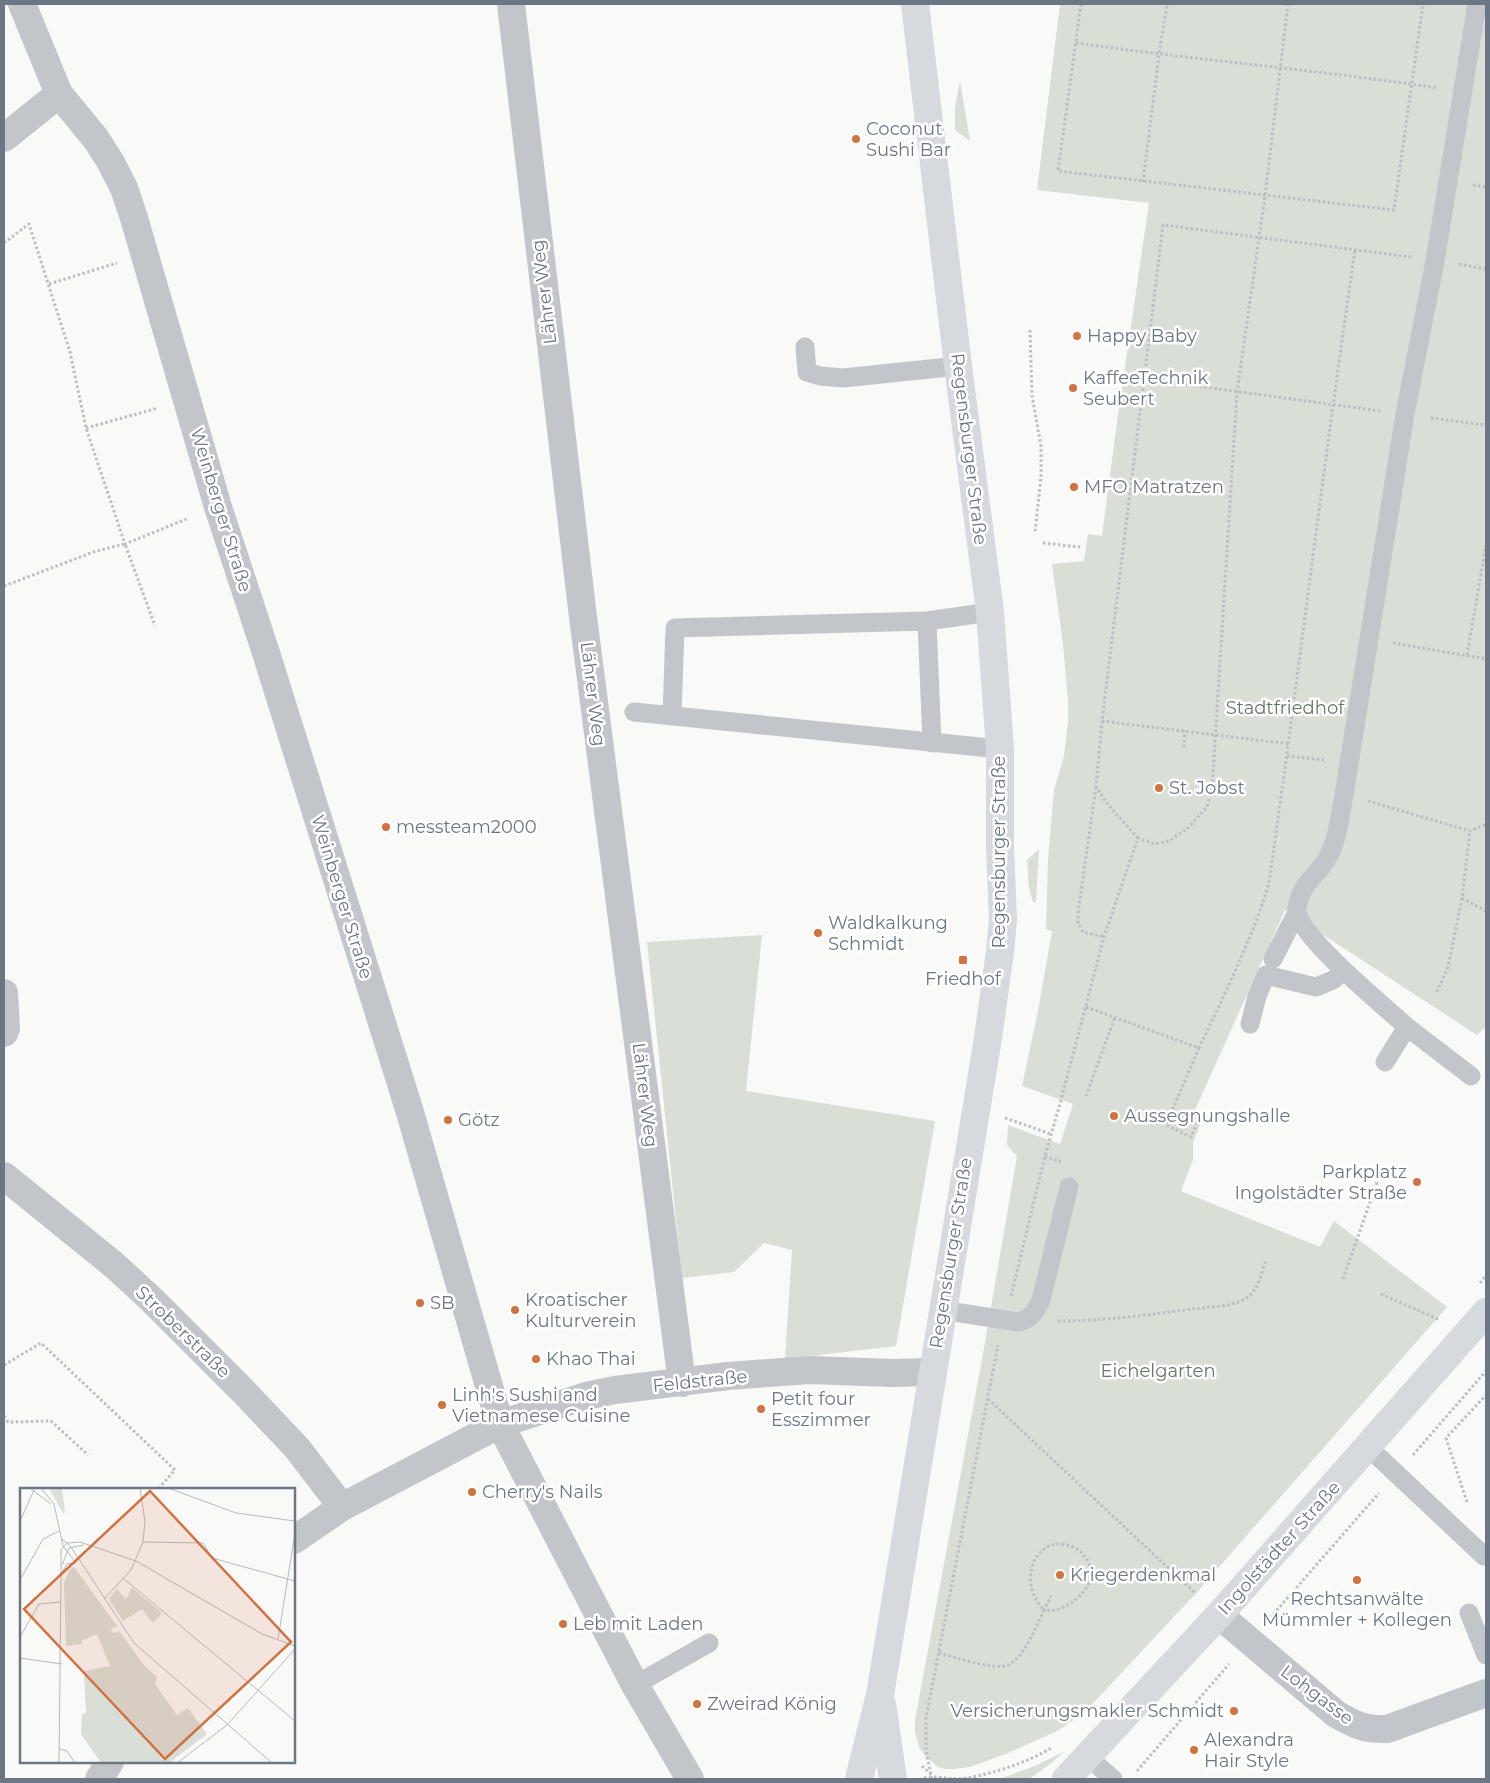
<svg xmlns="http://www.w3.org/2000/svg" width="1490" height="1783" font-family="Montserrat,sans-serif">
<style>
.green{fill:#d9ded7}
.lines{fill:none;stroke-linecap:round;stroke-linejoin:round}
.path{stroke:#bcbec1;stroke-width:3;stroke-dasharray:2.5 2.5;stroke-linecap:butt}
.lane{stroke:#c2c5c9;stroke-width:19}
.street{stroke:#c2c5c9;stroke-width:28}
.secondary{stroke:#d6d9dd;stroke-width:28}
.poi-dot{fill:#d07341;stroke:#fff;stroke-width:2}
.labels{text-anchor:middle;stroke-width:5;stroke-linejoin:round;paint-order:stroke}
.poi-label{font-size:18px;fill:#6c7785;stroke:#fff;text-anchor:start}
.street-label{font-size:18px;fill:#6c7785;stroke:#fff}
.park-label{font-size:18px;fill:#677866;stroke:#fff}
.inset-road{fill:none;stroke:#b4b9c0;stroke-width:1}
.view{fill:#d07341;fill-opacity:0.15;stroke:#d07341;stroke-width:2.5}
.inset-edge{fill:none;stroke:#6c7785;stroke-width:2.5}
</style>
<rect width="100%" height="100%" fill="#f9f9f8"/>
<!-- green -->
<path class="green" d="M1060 4H1486V1026L1477 1035 1285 910 1195 1110 1204 1114 1193 1143V1160L1181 1191 1320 1247 1334 1221 1447 1307 1199 1590 1084 1713 1059 1730 1008 1753 970 1767 954 1769H945L938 1767 925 1756 919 1747 915 1732V1720L983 1354 1017 1156 1007 1145 1008 1125 1060 1144 1073 1104 1022 1086 1038 1011 1052 931 1046 929 1048 860 1054 790 1064 756 1068 722V701L1063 644 1052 564 1084 561 1088 534 1102 536 1118 415 1149 203 1037 190Z
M960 81 970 141 955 130V107Z
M1039 849 1036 902H1033L1029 888 1027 860Z
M762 935 746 1091 935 1121 896 1346 785 1359 792 1250 764 1243 734 1272 682 1278 647 942Z
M1065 1751 1050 1764 1029 1779H999L1035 1766Z"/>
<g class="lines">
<!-- path -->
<path class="path" d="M1081 4 1058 171 1394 210 1423 4
M1076 43C1196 60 1318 70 1438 88
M1143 182 1159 55 1167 4
M1473 185 1486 187
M4 243 29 224 70 352 86 428 125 544 189 518
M1459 264 1486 269
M49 284 117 263
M1030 330 1032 396 1041 446V477L1035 532
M1145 379 1380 411
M1431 418 1486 425
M86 428 158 408
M1043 543 1080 547
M4 586 96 551 125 544 155 626
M1393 643 1486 659
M1467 655 1486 545
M1102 721 1289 744
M1184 747 1185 731
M1287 756 1324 760
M1096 787 1078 913V923L1083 932 1104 937
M1368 801 1470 831 1486 824
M1138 838 1109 806 1096 787 1102 721 1163 225 1411 257
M1462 898 1486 911
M1437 992 1448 967 1462 898 1470 831
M1086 1007 1199 1048C1224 995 1252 940 1269 883 1299 672 1324 461 1355 250
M1086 1096 1115 1017
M1005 1118 1051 1134
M1199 1118 1191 1137 1166 1125 1199 1048
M1045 1156 1061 1162
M1343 1279 1382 1168
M1480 1283 1486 1276
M1381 1294 1440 1320
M1011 1296 1045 1156 1061 1100 1104 937 1138 838 1154 844 1169 841 1187 829 1207 807 1212 789 1237 392 1265 196 1288 4
M1058 1321C1103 1321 1148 1315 1192 1309 1208 1307 1235 1307 1248 1297 1258 1290 1262 1271 1266 1260
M4 1365 41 1343 175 1470 158 1489
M988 1399 1196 1594
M4 1416 8 1422 51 1421 88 1455
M1413 1455 1486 1371
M1467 1502 1446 1438 1486 1395
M1270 1618 1379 1493
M939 1653C955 1657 994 1671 1008 1665 1025 1657 1036 1626 1044 1610 1027 1594 1024 1561 1047 1547 1065 1537 1091 1552 1091 1574 1091 1593 1062 1614 1044 1610L1051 1596
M922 1766 932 1775
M1137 1771 1229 1664
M924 1778C935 1775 946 1779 958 1779 985 1777 1029 1762 1051 1748
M932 1779 926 1751V1718L998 1345"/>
<!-- lane -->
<path class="lane" d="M805 347 807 372 820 376 843 378 958 366
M927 621 932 743
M634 712 1000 749
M672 716 675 628 927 621 990 612
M1273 959 1297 912
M1250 1024 1257 996 1266 975 1316 987 1333 980 1344 971
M1407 1027 1471 1076
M1385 1062 1407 1027C1384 1006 1302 939 1297 912 1296 906 1299 899 1301 894 1307 879 1321 871 1328 857 1338 839 1340 815 1344 795L1405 414 1435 261 1477 4
M942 1310 1018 1322C1032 1319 1035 1312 1041 1300L1069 1187
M1368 1447 1484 1556
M1469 1613 1486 1655
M635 1685 709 1643
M1087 1756 1113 1779"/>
<!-- street -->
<path class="street" d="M22 4 59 94 96 139 110 161 124 188 134 218 218 507 267 656 409 1109 500 1424 635 1685 690 1779
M511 4 583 617 682 1383
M4 138 59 94
M4 993 6 1028 4 1033
M4 1176 114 1265 151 1299 244 1392 297 1448 342 1507
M294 1540 342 1507 500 1424 586 1396 615 1390 728 1376 811 1370 892 1373 932 1372
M1219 1615 1336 1714C1355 1725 1365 1730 1387 1729L1486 1693
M99 1779 110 1762"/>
<!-- secondary -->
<path class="secondary" d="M882 1704 893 1779
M859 1779 880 1695 988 1038 1000 952 1003 919 1000 848V749L990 612 958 366 915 4
M1066 1779 1219 1615 1486 1312"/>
</g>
<!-- markers -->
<g class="poi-dot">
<circle cx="856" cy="139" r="5"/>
<circle cx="1077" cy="336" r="5"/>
<circle cx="1073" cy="388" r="5"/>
<circle cx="1074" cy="487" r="5"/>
<circle cx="1159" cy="788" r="5"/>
<circle cx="386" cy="827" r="5"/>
<circle cx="818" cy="933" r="5"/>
<rect x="958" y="955" width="10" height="10" rx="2.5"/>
<circle cx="1114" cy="1116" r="5"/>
<circle cx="448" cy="1120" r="5"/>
<circle cx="1417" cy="1182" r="5"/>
<circle cx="420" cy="1303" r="5"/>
<circle cx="515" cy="1310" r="5"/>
<circle cx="536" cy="1359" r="5"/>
<circle cx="442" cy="1405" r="5"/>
<circle cx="761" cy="1409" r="5"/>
<circle cx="472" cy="1492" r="5"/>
<circle cx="1060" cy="1575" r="5"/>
<circle cx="1357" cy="1580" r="5"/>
<circle cx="563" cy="1624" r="5"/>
<circle cx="697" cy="1704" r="5"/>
<circle cx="1234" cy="1711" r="5"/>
<circle cx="1194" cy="1750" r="5"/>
</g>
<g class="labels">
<!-- poi labels -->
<g class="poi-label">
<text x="866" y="135">Coconut<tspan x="866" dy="21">Sushi Bar</tspan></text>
<text x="1087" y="342">Happy Baby</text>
<text x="1083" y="384">KaffeeTechnik<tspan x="1083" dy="21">Seubert</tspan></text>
<text x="1084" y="493">MFO Matratzen</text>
<text x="1169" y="794">St. Jobst</text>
<text x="396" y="833">messteam2000</text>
<text x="828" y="929">Waldkalkung<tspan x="828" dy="21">Schmidt</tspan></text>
<text x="963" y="985" text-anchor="middle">Friedhof</text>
<text x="1124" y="1122">Aussegnungshalle</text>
<text x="458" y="1126">Götz</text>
<text x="1407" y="1178" text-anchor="end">Parkplatz<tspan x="1407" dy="21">Ingolstädter Straße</tspan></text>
<text x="525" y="1306">Kroatischer<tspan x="525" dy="21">Kulturverein</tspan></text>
<text x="430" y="1309">SB</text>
<text x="546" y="1365">Khao Thai</text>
<text x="452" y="1401">Linh's Sushi and<tspan x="452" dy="21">Vietnamese Cuisine</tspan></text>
<text x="771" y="1405">Petit four<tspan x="771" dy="21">Esszimmer</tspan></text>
<text x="482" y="1498">Cherry's Nails</text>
<text x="1070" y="1581">Kriegerdenkmal</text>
<text x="1357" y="1605" text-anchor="middle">Rechtsanwälte<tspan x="1357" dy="21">Mümmler + Kollegen</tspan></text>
<text x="573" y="1630">Leb mit Laden</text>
<text x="707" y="1710">Zweirad König</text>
<text x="1224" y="1717" text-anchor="end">Versicherungsmakler Schmidt</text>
<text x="1204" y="1746">Alexandra<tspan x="1204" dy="21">Hair Style</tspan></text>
</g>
<!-- street labels -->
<g class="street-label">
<text transform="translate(544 292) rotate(-97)" y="6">Lährer Weg</text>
<text transform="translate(969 449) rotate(83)" y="6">Regensburger Straße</text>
<text transform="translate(221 510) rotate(73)" y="6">Weinberger Straße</text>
<text transform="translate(593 694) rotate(83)" y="6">Lährer Weg</text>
<text transform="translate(999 852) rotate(-90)" y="6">Regensburger Straße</text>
<text transform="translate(342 897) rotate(73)" y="6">Weinberger Straße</text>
<text transform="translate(645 1095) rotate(83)" y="6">Lährer Weg</text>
<text transform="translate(951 1253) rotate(-81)" y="6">Regensburger Straße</text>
<text transform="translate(183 1332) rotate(44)" y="6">Stroberstraße</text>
<text transform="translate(700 1381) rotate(-6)" y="6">Feldstraße</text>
<text transform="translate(1279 1548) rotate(-48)" y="6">Ingolstädter Straße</text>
<text transform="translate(1317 1695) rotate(37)" y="6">Lohgasse</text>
</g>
<!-- park labels -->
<g class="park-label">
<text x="1285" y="714">Stadtfriedhof</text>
<text x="1158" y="1377">Eichelgarten</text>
</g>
</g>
<!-- overview -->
<g transform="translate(20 1488)">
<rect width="275" height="275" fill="#f9f9f8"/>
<path d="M29 0H42L45 25H43ZM54 79 97 138 91 141 93 145 99 143 124 177 137 189 135 196 157 227 168 220 187 246 149 275H81L61 246 62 226 66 225 64 183 90 178 77 146 61 153 62 156 46 158 44 95 50 81ZM112 100 142 125 133 135 122 121 103 133 89 111 97 101 106 111Z" fill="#d9ded7"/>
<path class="inset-road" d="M10 0 31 16M21 0 34 16 43 58 56 75M148 0 216 25 275 33M0 33 14 2M42 51 51 59 114 155 252 275M123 54 183 55 192 70 275 93M42 77 49 60 64 57M41 86 47 76 56 75M41 87V62L47 55 60 54 116 73 242 146 275 158M104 91 275 233M0 92 23 51 39 43M84 111 111 82 123 54 125 34 120 0M0 149 19 116 41 114M258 151 275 45M0 170 42 176M39 261 47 263 55 275M39 275 41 85M157 275 207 237 275 161"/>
<path class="view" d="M130 3 271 154 145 271 4 121Z"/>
<rect width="275" height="275" class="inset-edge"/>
</g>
<!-- border -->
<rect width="1490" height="1783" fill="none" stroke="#6c7785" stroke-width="10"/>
</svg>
